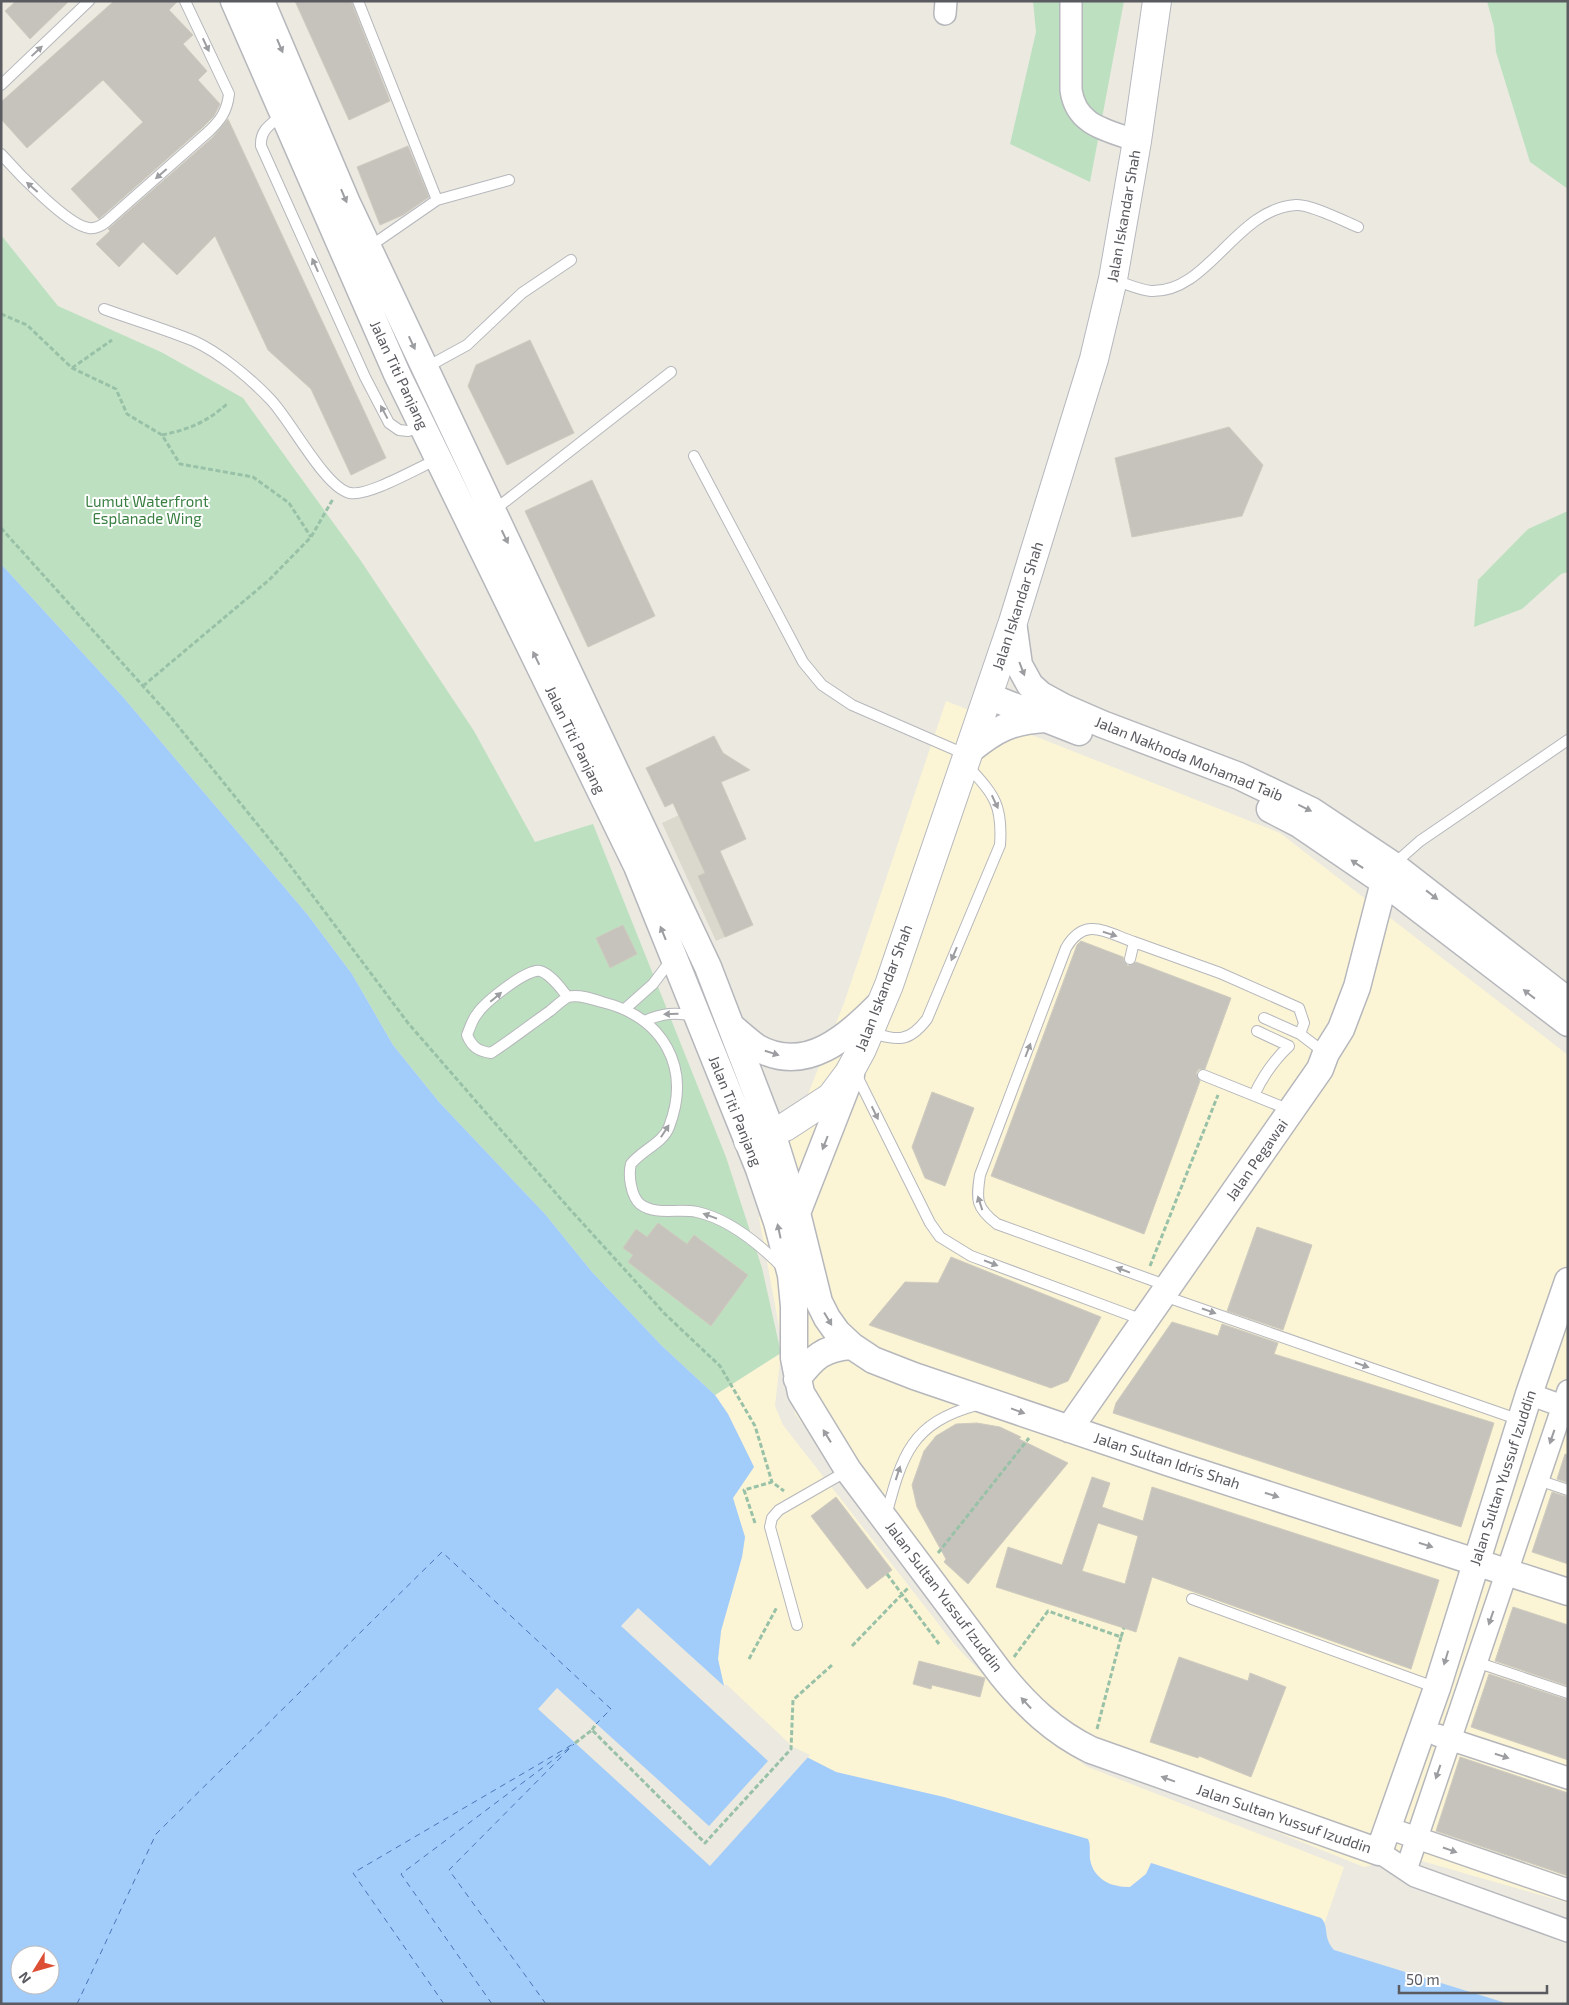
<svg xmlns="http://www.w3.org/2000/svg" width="1569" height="2005" font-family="'Exo 2',sans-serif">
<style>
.commercial{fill:#fbf5d5}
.education{fill:#dbd8ce}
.green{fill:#bde1c0}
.water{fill:#a2ccf9;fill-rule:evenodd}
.pier{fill:#ebe9e0}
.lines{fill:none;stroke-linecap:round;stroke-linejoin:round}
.ferry{stroke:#4876b9;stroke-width:1;stroke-dasharray:6 5;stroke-linecap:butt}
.building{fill:#c6c3bd;stroke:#cfcbbf;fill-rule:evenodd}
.service-casing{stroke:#b6b7bc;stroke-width:12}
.minor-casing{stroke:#b6b7bc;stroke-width:24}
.tertiary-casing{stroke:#b6b7bc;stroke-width:29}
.secondary-casing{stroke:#b6b8be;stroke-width:30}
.path{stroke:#98c1a7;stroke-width:3;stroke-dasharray:5 2.5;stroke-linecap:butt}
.service{stroke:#fff;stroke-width:10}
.minor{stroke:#fff;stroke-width:21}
.tertiary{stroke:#fff;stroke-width:26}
.secondary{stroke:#fff;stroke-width:28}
.oneway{fill:#9b9da0}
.labels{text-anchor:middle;stroke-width:4;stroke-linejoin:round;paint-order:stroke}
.street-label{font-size:15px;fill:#595b60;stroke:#fff}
.park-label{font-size:15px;fill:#397f42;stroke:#fff}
</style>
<rect width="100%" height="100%" fill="#ebe9e0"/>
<!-- commercial -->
<path class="commercial" d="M946 701 1280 833 1568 1055V1903L1408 1857 1364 1867 1045 1739 1088 1767 1344 1867 1325 1922 1321 1918 1152 1863 1146 1874 1130 1887 1107 1884 1094 1871 1090 1861V1844L836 1772 791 1749 724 1686 718 1659 721 1631 742 1557 745 1537 733 1498 754 1467 728 1414 715 1395 781 1353 775 1406 783 1425 955 1645 1037 1732 795 1414 759 1218 844 1003Z"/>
<!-- education -->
<path class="education" d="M726 793 746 839 720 851 753 925 716 941 662 823Z"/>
<!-- green -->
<path class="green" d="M1033 1H1124L1090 182 1010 144 1036 32Z
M1487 1H1568V189L1530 162 1496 52 1494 27Z
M1 235 58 306 161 352 243 398 361 561 474 731 535 842 593 824 726 1157 762 1268 781 1353 715 1395 662 1346 592 1272 545 1214 439 1102 393 1045 352 974 307 914 123 697 1 564Z
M1568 511V572L1561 574 1522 609 1474 627 1478 580 1528 529Z"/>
<!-- water -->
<path class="water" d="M1 564 123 697 307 914 352 974 393 1045 439 1102 545 1214 592 1272 662 1346 715 1395 728 1414 754 1467 733 1498 745 1537 742 1557 721 1631 718 1659 724 1686 791 1749 836 1772 944 1797 1088 1839C1091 1846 1089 1852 1090 1859 1093 1879 1112 1888 1130 1887L1146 1874 1151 1863 1321 1918C1330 1928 1322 1936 1334 1950L1509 2004H1ZM20 1955H50V1985H20Z"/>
<!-- pier -->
<path class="pier" d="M638 1608 724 1686 726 1684 793 1747 810 1755 710 1866 538 1709 557 1688 709 1826 768 1761 621 1626Z"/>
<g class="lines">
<!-- ferry -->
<path class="ferry" d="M77 2004 156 1834 442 1552 611 1709 596 1724
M444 2004 353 1873 575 1743
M492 2004 401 1874 569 1748
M546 2004 449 1870 574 1744"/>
</g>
<!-- building -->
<path class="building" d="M16 1H69L30 39 5 11Z
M114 1H178L169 10 193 35 183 44 207 71 198 80 220 104 214 116 202 128 99 219 71 189 143 122 103 80 27 148 1 119V102Z
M295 1H351L390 101 349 120Z
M228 119 386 458 351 475 311 389 268 350 215 236 177 275 143 242 119 267 96 244 110 231 108 229 212 138Z
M408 146 429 197 403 215 380 225 357 167Z
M530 340 574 433 507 465 468 386 476 365Z
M1229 427 1263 465 1242 516 1132 537 1115 458Z
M592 480 655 616 588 647 525 511Z
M714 736 723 753 750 770 721 782 746 839 720 851 753 925 725 937 698 876 705 873 673 803 665 807 646 768Z
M623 925 637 954 610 968 596 938Z
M1081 941 1123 957 1124 961 1128 966 1136 962 1231 998 1205 1069H1199L1196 1073 1200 1081 1144 1234 991 1176 1077 945Z
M932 1092 974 1108 945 1186 925 1178 912 1147Z
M658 1223 687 1244 694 1235 748 1275 711 1326 628 1262 633 1255 623 1248 636 1229 647 1237Z
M1257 1227 1312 1245 1283 1330 1227 1311Z
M951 1257 1101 1317 1068 1381 1051 1388 869 1325 905 1282 938 1283Z
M1172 1322 1218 1336 1222 1324 1278 1343 1274 1354 1494 1423 1461 1527 1113 1413 1116 1403Z
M977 1423 1000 1427 1021 1437 1019 1439 1068 1463 968 1584 944 1562 946 1559 917 1507 912 1485 924 1451 936 1436 956 1424Z
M1565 1454 1568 1455V1483L1557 1479Z
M1092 1477 1110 1483 1102 1507 1143 1521 1152 1487 1439 1580 1411 1669 1152 1577 1136 1632 996 1587 1008 1547 1062 1565ZM1098 1523 1138 1536 1125 1584 1082 1571Z
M1552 1492 1568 1497V1564L1532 1552Z
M836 1497 892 1570 867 1589 811 1516Z
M1513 1607 1568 1625V1686L1495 1661Z
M1179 1657 1248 1681 1250 1673 1286 1687 1251 1777 1199 1756 1198 1758 1150 1742Z
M919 1661 985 1678 980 1697 932 1685 931 1689 913 1684Z
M1489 1674 1568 1700V1760L1471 1727Z
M1460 1757 1568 1793V1876L1436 1831Z"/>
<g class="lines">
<defs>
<path id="service" d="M358 1 437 200 369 247
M1 85 89 1
M282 115C270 125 260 130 261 146L365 377 389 423 399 430 408 431 422 427
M1 154C16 171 68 226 89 228 96 229 101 226 106 222L207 133C220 121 227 112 229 94L185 1
M437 200 509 180
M1114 280C1125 283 1139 290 1151 291 1209 293 1235 209 1296 205 1310 204 1344 221 1358 227
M104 309C134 320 165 329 194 341 220 353 250 378 270 399 290 419 325 488 350 493 368 497 419 467 438 459
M425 368 467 345 522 293 571 260
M694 456 803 662 822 685 852 705 967 755
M493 511 671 372
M1394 864 1420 841 1568 740
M1134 942 1220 973 1299 1008 1304 1023 1300 1034
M1130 959 1134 942C1105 932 1085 916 1066 948L980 1175C976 1200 976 1208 997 1224L1168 1286
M568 997C561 989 551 974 540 971 527 968 484 1003 477 1014 472 1020 470 1028 467 1035 472 1047 478 1051 491 1053 511 1040 530 1025 550 1011 555 1007 562 1000 568 997 578 994 593 999 602 1002 663 1017 692 1067 669 1127 663 1143 642 1150 631 1164 628 1175 631 1196 640 1204 656 1216 678 1208 697 1212 729 1219 758 1243 781 1266
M626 1008 653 984 671 960
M1264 1018 1300 1034 1325 1053
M645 1021C662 1013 676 1012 694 1016
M869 1032C897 1040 908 1044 927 1019L1000 845C1003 803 993 794 966 764
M855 1072 930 1223 940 1237 971 1256 1143 1320
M1203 1075 1290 1110
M1254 1095C1263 1076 1274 1060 1289 1046L1257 1031
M1164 1296 1520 1420
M1538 1480 1568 1490
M886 1516C902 1455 911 1423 977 1405
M1192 1599 1437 1688
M797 1625 770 1527 772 1518 779 1510 847 1471
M1476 1662 1568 1693"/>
<path id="minor" d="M1071 1V90C1076 126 1107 130 1137 141
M945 14 946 1
M1529 1394 1568 1408
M1437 1735 1568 1778
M1388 1828 1568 1890
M1379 1852 1415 1876 1568 1931
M1406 1870 1568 1391"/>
<path id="tertiary" d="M234 1 397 374 637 866 759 1169 777 1222 791 1275 794 1306V1358L801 1393 848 1470 1001 1674C1027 1706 1054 1732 1091 1750L1379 1852 1437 1688 1529 1394 1568 1281
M261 1 347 203 708 967 772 1133 797 1213 819 1302 827 1318 837 1332 852 1346 873 1360 914 1376 1170 1463 1568 1592
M1013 622 1019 665 1030 685 1041 695 1063 707 1102 724 1239 776 1312 811 1393 865 1568 1001
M988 696 1079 732
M970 750C996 729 1011 721 1045 719
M1270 809 1299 824 1384 882 1568 1023
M732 1027C740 1034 748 1041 756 1047 806 1076 848 1036 881 1003
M797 1213 851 1075
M797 1379C814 1357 823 1348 852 1346
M1069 1429 1320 1069 1326 1053 1341 1029 1357 987 1384 882 1392 868"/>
<path id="secondary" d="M748 1141 785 1127 831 1097 849 1073 862 1049 889 985 1013 622 1094 359 1113 279 1137 141 1157 1"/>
</defs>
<!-- service casing -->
<use href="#service" class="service-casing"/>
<!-- minor casing -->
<use href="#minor" class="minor-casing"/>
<!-- tertiary casing -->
<use href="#tertiary" class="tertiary-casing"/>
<!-- secondary casing -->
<use href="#secondary" class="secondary-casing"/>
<!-- path -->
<path class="path" d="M1 314 27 325 72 368 116 389 127 414 162 435 180 464 253 477 289 503 311 537
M72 368 112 340
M162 435C190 429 207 422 228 403
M1 528 169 715 283 856 408 1023 567 1206 665 1314 720 1366 755 1426 772 1482
M143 686 269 580 311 537 333 499
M1150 1266 1218 1095
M755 1523 744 1490 772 1482 784 1491
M938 1553 1029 1438
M887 1574 939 1644
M852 1646 908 1588
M1014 1657 1048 1611 1121 1637 1124 1628
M749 1659 777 1607
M1097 1729 1121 1637
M592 1730 596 1724
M575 1743 592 1730 705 1843 791 1749 793 1700 832 1665"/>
<!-- service -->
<use href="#service" class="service"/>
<!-- minor -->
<use href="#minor" class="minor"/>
<!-- tertiary -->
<use href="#tertiary" class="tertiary"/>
<!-- secondary -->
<use href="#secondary" class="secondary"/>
</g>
<!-- one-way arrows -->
<defs><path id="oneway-solid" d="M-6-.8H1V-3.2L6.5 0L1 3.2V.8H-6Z" transform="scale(1.25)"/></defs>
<g class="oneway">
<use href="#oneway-solid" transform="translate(206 45) rotate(65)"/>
<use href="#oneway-solid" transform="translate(280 46) rotate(67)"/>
<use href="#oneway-solid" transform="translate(37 51) rotate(-43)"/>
<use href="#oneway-solid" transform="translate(161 174) rotate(139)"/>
<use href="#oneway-solid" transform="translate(32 187) rotate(-139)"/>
<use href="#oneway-solid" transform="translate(344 196) rotate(67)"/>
<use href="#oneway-solid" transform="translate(315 265) rotate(-114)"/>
<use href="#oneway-solid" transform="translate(412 343) rotate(65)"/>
<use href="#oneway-solid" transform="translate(384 412) rotate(-118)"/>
<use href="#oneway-solid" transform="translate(505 537) rotate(64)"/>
<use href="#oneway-solid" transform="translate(536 658) rotate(-116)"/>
<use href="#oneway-solid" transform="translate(1022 669) rotate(69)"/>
<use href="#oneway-solid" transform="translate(995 802) rotate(65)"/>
<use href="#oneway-solid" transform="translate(1305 808) rotate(26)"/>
<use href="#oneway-solid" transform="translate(1357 864) rotate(-146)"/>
<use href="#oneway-solid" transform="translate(1432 895) rotate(38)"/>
<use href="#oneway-solid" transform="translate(663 933) rotate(-112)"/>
<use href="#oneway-solid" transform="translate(1110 934) rotate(18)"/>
<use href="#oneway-solid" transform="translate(954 954) rotate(113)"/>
<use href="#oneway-solid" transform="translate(1529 994) rotate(-142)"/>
<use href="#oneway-solid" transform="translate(496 997) rotate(-40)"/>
<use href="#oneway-solid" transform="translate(671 1014) rotate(178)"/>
<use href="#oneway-solid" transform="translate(1028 1050) rotate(-69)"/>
<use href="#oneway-solid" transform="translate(772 1053) rotate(17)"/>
<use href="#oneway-solid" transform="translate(875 1113) rotate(64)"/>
<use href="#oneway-solid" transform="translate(665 1131) rotate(-57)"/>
<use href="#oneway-solid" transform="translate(825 1143) rotate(111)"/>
<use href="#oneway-solid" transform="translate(980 1203) rotate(-108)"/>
<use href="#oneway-solid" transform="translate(710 1216) rotate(-160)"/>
<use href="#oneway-solid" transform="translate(779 1231) rotate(-102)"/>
<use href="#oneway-solid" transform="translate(991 1263) rotate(21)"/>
<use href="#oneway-solid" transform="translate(1123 1270) rotate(-159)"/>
<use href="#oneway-solid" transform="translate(1209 1311) rotate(19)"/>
<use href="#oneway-solid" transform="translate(828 1319) rotate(59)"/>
<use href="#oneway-solid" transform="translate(1362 1365) rotate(19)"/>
<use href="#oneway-solid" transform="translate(1018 1411) rotate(20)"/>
<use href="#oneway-solid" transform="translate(827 1436) rotate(-122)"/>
<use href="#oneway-solid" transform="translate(1552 1437) rotate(109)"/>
<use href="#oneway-solid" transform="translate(898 1473) rotate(-72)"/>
<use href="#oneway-solid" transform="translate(1272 1495) rotate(18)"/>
<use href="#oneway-solid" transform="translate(1426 1545) rotate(18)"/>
<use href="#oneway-solid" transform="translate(1491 1618) rotate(109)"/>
<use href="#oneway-solid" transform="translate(1446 1658) rotate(107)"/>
<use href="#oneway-solid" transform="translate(1026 1703) rotate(-133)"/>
<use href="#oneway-solid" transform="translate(1502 1756) rotate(18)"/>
<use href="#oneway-solid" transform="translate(1438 1772) rotate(109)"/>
<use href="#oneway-solid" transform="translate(1168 1779) rotate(-160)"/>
<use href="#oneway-solid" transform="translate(1450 1850) rotate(19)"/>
</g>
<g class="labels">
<!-- street labels -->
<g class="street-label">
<text transform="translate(1124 216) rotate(-80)" y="5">Jalan Iskandar Shah</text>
<text transform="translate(399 375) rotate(65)" y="5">Jalan Titi Panjang</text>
<text transform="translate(1018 606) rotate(-72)" y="5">Jalan Iskandar Shah</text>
<text transform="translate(575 740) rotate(64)" y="5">Jalan Titi Panjang</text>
<text transform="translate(1189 759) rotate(22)" y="5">Jalan Nakhoda Mohamad Taib</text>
<text transform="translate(884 988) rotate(-69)" y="5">Jalan Iskandar Shah</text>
<text transform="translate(735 1111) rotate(68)" y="5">Jalan Titi Panjang</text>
<text transform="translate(1257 1160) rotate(-55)" y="5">Jalan Pegawai</text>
<text transform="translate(1167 1461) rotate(18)" y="5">Jalan Sultan Idris Shah</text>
<text transform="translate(1503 1478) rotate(-72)" y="5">Jalan Sultan Yussuf Izuddin</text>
<text transform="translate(944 1597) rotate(53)" y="5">Jalan Sultan Yussuf Izuddin</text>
<text transform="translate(1284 1819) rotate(19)" y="5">Jalan Sultan Yussuf Izuddin</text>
</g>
<!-- park labels -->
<g class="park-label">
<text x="147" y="507">Lumut Waterfront<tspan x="147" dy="17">Esplanade Wing</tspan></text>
</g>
</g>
<!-- border -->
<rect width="1569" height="2005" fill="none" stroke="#595b60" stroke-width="5"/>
<!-- north arrow -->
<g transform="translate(35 1970) rotate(233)"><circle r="24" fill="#ffffff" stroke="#bdbdbf"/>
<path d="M0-4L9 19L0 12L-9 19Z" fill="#dc4f34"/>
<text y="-8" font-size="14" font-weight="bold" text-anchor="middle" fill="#595b60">N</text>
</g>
<!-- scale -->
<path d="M1399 1985v8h148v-8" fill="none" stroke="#595b60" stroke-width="2.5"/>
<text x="1406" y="1985" font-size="15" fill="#595b60" stroke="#ffffff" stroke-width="4" paint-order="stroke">50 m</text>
</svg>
